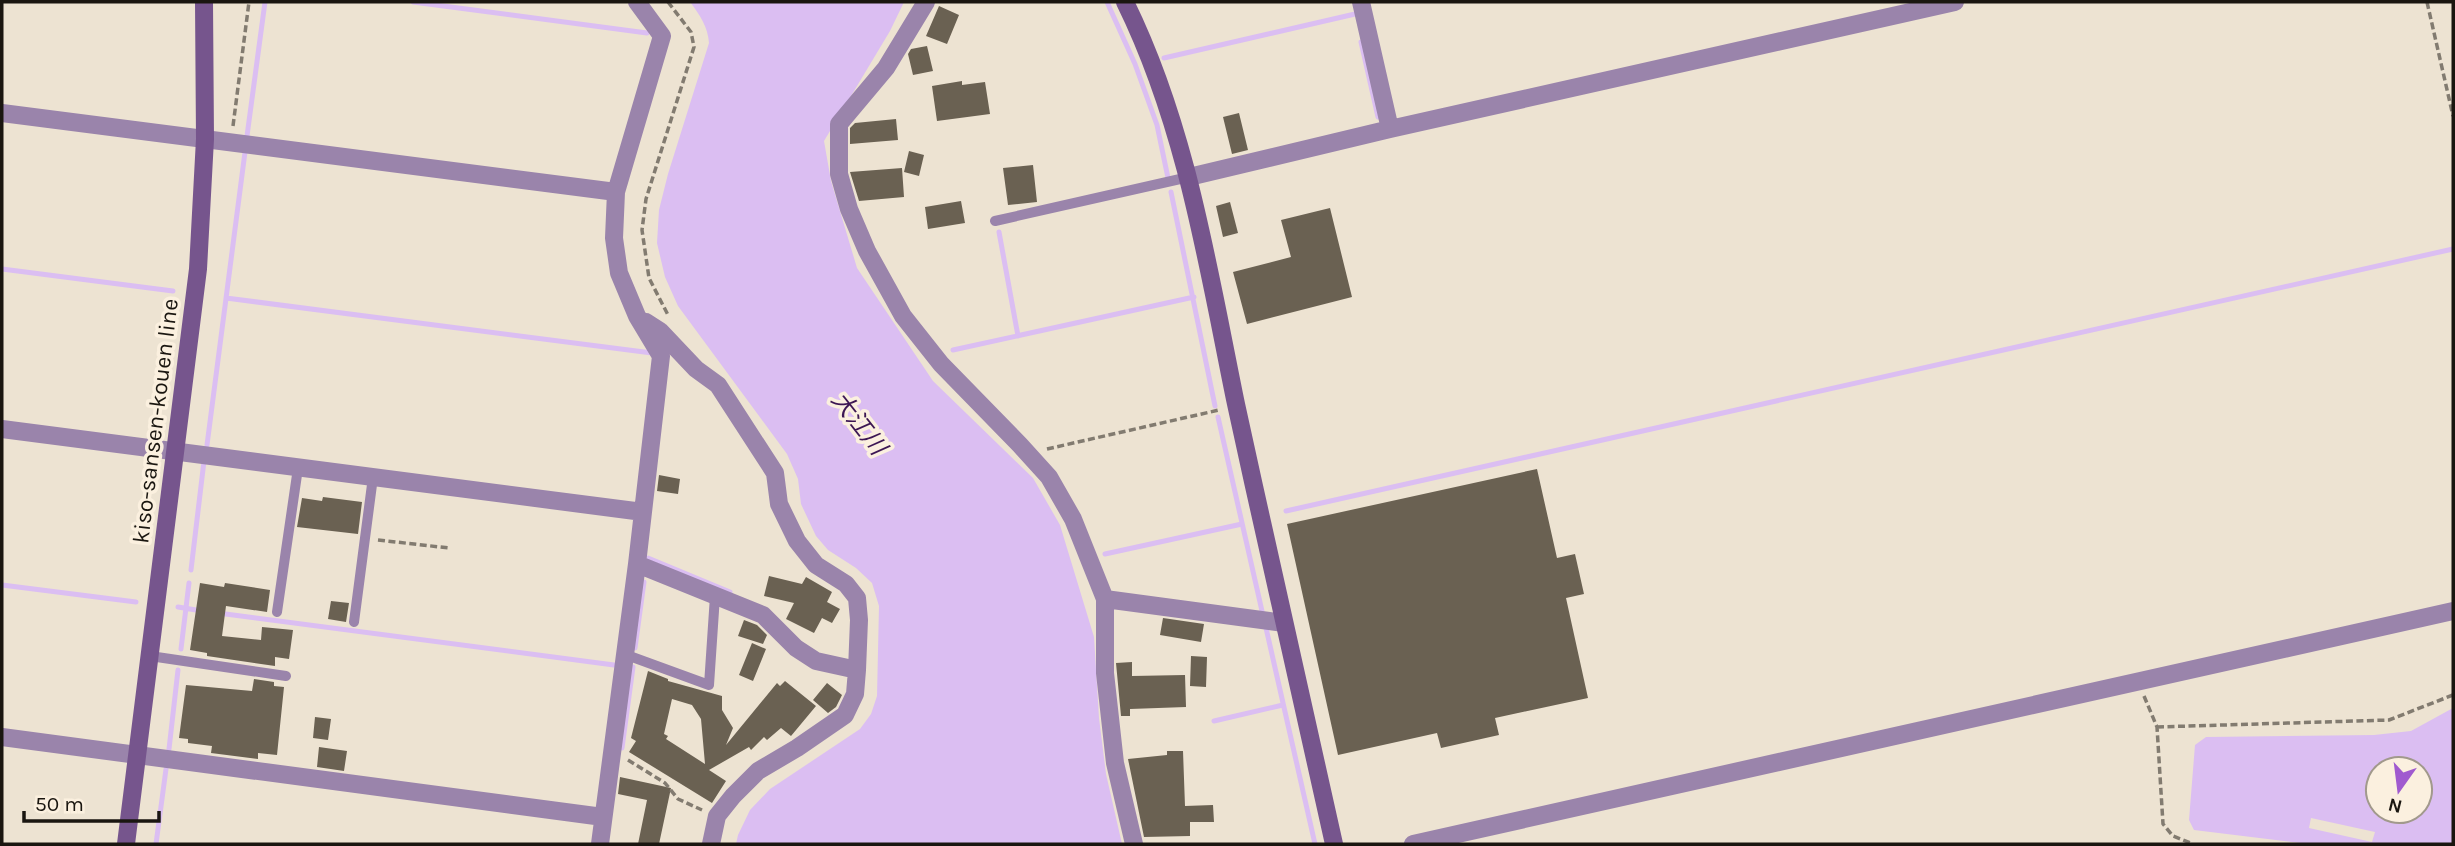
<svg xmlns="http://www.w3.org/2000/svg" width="2455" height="846" font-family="Karla,'Noto Sans JP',sans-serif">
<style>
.water{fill:#dbbef2;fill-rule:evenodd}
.pier{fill:#ede3d2}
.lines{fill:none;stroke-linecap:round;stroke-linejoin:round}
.stream{stroke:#dbbef2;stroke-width:5}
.building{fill:#6a6152;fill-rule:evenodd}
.path{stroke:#827b70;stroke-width:3.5;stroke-dasharray:7 3.5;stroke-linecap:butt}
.lane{stroke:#9a84ab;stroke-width:10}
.street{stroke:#9a84ab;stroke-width:18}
.secondary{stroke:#76558d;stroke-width:18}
.labels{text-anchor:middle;stroke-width:7;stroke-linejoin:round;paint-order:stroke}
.street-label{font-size:23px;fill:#1a1610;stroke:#fbf0df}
.water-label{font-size:24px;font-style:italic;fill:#3c1653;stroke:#fbf0df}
</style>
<rect width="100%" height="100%" fill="#ede3d2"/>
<!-- water -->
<path class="water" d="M690 2H904L890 31 824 141 831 181 857 268 933 381 1033 478 1060 525 1094 637 1099 718 1106 774 1122 844H736L738 835 750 810 770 789 860 729 871 714 877 696 879 606 872 583 856 568 828 550 816 536 801 504 798 479 787 454 678 306 665 277 657 243 659 210 668 174 709 43C708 27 700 15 690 2Z
M2453 708V844H2309L2194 830 2189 820 2195 745 2206 737 2374 735 2411 731ZM2378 769H2420V811H2378Z"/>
<!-- pier -->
<path class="pier" d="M2311 818 2375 832 2372 842 2309 828Z"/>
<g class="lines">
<!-- stream -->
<path class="stream" d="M413 2 647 33
M1107 2 1135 64 1157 125 1168 178
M1361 42 1378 117
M1164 58 1355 14
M247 136 265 2
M1171 192 1215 406
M999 232 1018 336
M2 269 173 291
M226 298 652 353
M953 350 1194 297
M1218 417 1262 611
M207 445 245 152
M1286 511 2453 249
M1105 554 1242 524
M648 558 730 592
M191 570 204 461
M2 585 136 602
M178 607 202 611
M218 613 614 665
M1266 628 1315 844
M635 648 644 582
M181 649 189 583
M1214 721 1283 705
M622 748 633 667
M169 749 178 670
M156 844 166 769"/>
</g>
<!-- building -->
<path class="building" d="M939 6 959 15 947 44 926 36Z
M927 46 933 71 913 75 908 54 911 49Z
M962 81V85L985 82 990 114 937 121 932 86Z
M1239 113 1248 150 1232 154 1223 117Z
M896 119 898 140 850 144V128L855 123Z
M909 151 924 155 919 176 904 172Z
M1033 165 1037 202 1008 205 1003 168Z
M902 168 904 197 859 201 850 172Z
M961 201 965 223 928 229 925 207Z
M1230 202 1238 233 1223 237 1216 206Z
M1330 208 1352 297 1247 324 1233 272 1291 257 1281 220Z
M1537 469 1557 558 1575 554 1584 594 1566 598 1588 698 1495 718 1499 735 1441 748 1437 733 1338 755 1287 524Z
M659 475 680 479 678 494 657 491Z
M323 497 362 502 358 534 297 527 302 498 322 501Z
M769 576 802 584 806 577 832 592 827 602 840 609 832 623 822 618 814 633 786 619 794 603 764 596Z
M200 583 224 587 225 583 270 590 267 612 226 606 222 636 261 640 262 627 293 630 289 659 275 657V666L207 656V653L190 650Z
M331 601 349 603 346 622 328 619Z
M1163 618 1204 624 1201 642 1160 635Z
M744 620 757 625 767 635 763 644 738 636Z
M752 643 766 649 753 681 739 675Z
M1191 656 1207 657 1206 687 1190 686Z
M1132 662V676L1185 675 1186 707 1130 709V716H1121L1116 663Z
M648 671 668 679V681L722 696V710L733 728 726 745 777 683 780 686 785 681 816 706 791 736 781 728 767 740 764 737 751 750 749 747 709 770 726 781 712 803 629 752 636 741 631 738ZM672 699 692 705 701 719 705 764 666 739 668 736 664 734Z
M254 679 274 682V686L284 687 277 755 258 753V759L211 753 212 746 188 743V739L179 738 186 685 252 691Z
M827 683 842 695 836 707 828 713 813 700Z
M315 717 331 719 328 740 313 738Z
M319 747 347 751 344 771 317 767Z
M1167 751H1183L1185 806 1213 805 1214 822H1190V836L1144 837 1128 759 1167 755Z
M620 777 671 788 659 844H638L647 800 618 794Z"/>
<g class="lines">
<!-- path -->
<path class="path" d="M668 2 691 32 694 47 646 199 642 230 649 278 668 315
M2427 2 2453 116
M233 126 249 2
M1047 449 1219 410
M378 540 449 548
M2144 696 2157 727 2163 824 2173 836 2193 844
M2157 727 2389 720 2453 695
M628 760 665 783 678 799 702 810"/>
<!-- lane -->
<path class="lane" d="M995 221 1189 177
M277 612 298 468
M354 622 373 477
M624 654 709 685 715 596
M150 656 286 676"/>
<!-- street -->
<path class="street" d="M926 2 886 68 839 124V174L849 209 867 251 903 316 941 364 1020 445 1049 477 1073 519 1105 599V673L1115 763 1134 844
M1361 2 1390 129
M2 113 616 192 614 238 619 273 637 316 661 356 637 564 600 844
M1189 177 1390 129 1955 2
M616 192 662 36 637 2
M646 322 660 331 696 369 718 385 775 473 779 504 797 541 816 565 846 584 857 598 859 620 857 670
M2 429 643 512
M637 564 763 615 796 648 816 661 857 670 855 694 845 715 797 748 758 771 733 796 717 816 711 844
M1105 599 1284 623
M2 737 603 817
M1413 844 2453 611"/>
<!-- secondary -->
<path class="secondary" d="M1125 2C1187 128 1208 268 1236 404 1268 551 1301 698 1334 844
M126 844 198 269 205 139 204 2"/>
</g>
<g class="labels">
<!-- street labels -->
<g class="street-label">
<text transform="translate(155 421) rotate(-83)" y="8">kiso-sansen-kouen line</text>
</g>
<!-- water labels -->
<g class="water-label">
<text transform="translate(859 423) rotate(52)" y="8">大江川</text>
</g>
</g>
<!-- border -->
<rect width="2455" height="846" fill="none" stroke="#1a1610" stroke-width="7"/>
<!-- north arrow -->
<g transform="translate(2399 790) rotate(194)"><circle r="33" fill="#fbf0df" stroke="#a1998c" stroke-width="2"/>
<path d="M0-5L12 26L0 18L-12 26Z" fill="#a05acf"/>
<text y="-10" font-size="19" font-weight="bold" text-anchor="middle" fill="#1a1610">N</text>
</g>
<!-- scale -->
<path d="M24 811v10h135v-10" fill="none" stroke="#1a1610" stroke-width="3.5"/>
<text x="35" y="811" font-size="21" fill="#1a1610" stroke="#fbf0df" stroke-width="5" paint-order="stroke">50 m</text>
</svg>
